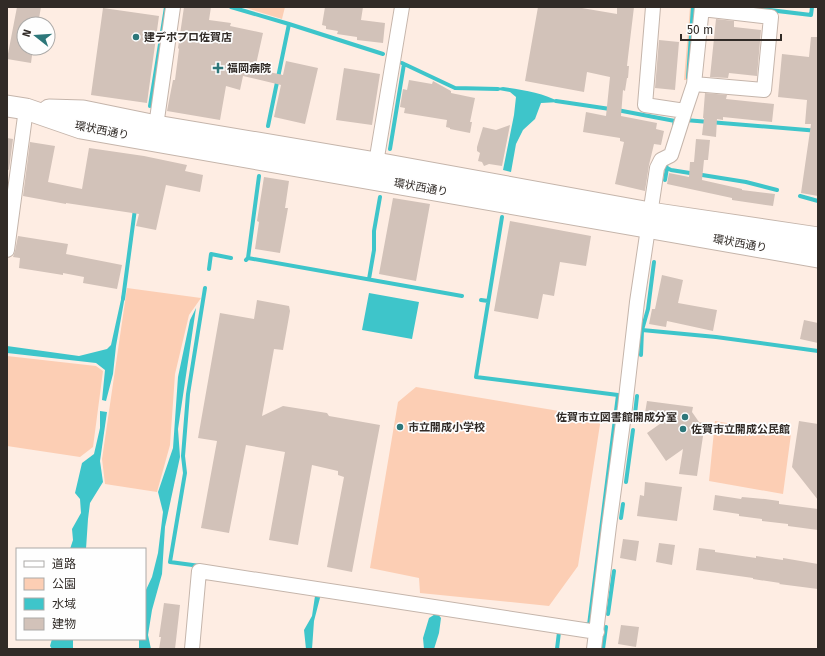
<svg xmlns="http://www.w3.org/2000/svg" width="825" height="656" font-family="'Fira Sans','Noto Sans JP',sans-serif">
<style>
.green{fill:#fcceb4}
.water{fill:#3ec5ca}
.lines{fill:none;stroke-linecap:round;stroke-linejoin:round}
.stream{stroke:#3ec5ca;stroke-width:4}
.building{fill:#d2c2b9}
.minor-casing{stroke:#c5b5ab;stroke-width:16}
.highway-casing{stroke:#c5b5ab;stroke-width:23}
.minor{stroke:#fff;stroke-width:14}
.highway{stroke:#fff;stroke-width:21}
.poi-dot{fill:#2d777a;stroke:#fefefe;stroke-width:1.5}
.labels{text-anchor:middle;stroke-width:3.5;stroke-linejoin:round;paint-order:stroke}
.poi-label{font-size:11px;font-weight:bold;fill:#312b27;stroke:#fefefe;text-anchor:start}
.street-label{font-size:11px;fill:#312b27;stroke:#fefefe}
</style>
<rect width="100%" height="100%" fill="#feede3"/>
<!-- green -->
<path class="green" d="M243 7H285L282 19Z
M690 7H696L691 80H684Z
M127 288 201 298 189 315 175 374 170 445 157 492 105 484 102 459Z
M7 356 96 366 103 371 93 447 80 457 7 446Z
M416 387 601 418 578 566 549 606 420 593 419 578 370 568 398 402Z
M715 421 791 434 783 494 709 481Z"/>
<!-- water -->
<path class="water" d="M503 87C523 90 543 93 560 102L541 103 535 119 523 130 516 144 511 172 503 170 514 115 516 97 510 92 493 89Z
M369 293 419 302 412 339 362 330Z
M122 295 125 296 116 346 113 374 106 401 102 400 105 370 96 363 7 353V346L79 356 107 349 111 345Z
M196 308 178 429 180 457 165 527 162 574 152 610 148 635 151 649H139V639H145V592L152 577 158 553 163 512 158 492 173 448 178 377 190 320Z
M100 411 107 412 100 461 103 482 90 503 88 519 86 549H70L73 540 72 529 81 513 80 499 75 493 82 463 94 454 100 428Z
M321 594 314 621 312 649H306L304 630 312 616 315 596Z
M437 613 441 618 439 633 434 649H424L423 638 429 618Z
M52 639H73V649H52L50 646Z"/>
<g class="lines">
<!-- stream -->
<path class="stream" d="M231 7 289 24 383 54
M747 7 752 8
M761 9 811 15 812 7
M402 63 455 88 498 89
M688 78 693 7
M556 101 610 109
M150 106 166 7
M617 110 675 121 674 125
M685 120 807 130 818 131
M268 126 289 24
M390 149 404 64
M667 161 666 166 667 168 671 170 746 182 777 190
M665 180 667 168
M800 196 818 201
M502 217 476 377 618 395 589 625 585 624
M248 258 462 296
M246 260 248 258 259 176
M654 262 648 309 642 330 716 337 818 351
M209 269 211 254 231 258
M369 279 374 250V231L380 197
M123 299 135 209
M481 300 488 301
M641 355 642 330
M635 414 637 396
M626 482 633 430
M621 518 623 504
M200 566 170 562 185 473 183 456 188 394 205 288
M608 614 614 571
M557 649 559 632
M603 649 606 627"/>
</g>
<!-- building -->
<path class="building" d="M17 7H41L38 24H24V48H33L31 63 7 59Z
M184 7H211L209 20 231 23 230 26 263 33 255 69 283 75 286 61 318 68 305 124 274 117 281 85 243 76 240 90 226 86 220 120 167 111 173 80H175L179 49 178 48Z
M325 7H363L361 20 385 23 383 43 357 40V37L337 34 338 31 326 29V26L322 25Z
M538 7H576L617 14V7H634L628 57 627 66H629L628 78H627L625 91 623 90 621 116 657 123 656 129 664 131 661 145 654 144 649 165 645 191 615 184 624 142 620 141V138L583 132 586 112 606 116 610 77 587 72 584 92 525 81Z
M103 8 159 16 147 103 91 95Z
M716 19 734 21V27L761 30 757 76 729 73 728 78 710 77Z
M811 37H818V196L801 193 811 124H805L807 100 778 97 782 54 809 57Z
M659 40 679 42 675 90 655 88Z
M344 68 380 74 372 125 336 120Z
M409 80 432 84 433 81 451 91V93L475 98 470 122H472L470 133 450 129V128L446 127 447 120 404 113 405 108 400 107 403 89 407 90Z
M705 93 727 95 726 99 774 104 772 122 723 117V120L717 119 716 137 702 135 704 118H703Z
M510 125 502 166 489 164 484 166 482 162 478 161 480 153 477 151V147L483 127 496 130Z
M7 138 13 139 9 170 7 169Z
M696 139 710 140 708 160H704L702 180 742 189V190L775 194 773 206 732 200V198L667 184 669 173 689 177 690 162H694Z
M30 142 55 146 48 182 82 189 89 148 144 156 187 165 185 171 203 175 200 192 166 185 156 230 136 226 139 214 66 203V204L23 196Z
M264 177 289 181 285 208H288L280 253 255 249 259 222 257 221Z
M393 198 430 204 416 281 379 274Z
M510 221 591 236 586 266 560 262 554 296 543 294 538 319 494 311Z
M18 236 68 244 66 254 122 265 117 289 83 283 84 277 63 273V275L19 268 20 258 13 257 15 251Z
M662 275 683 280 678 303 717 310 713 331 667 321 666 327 649 324 652 309H655Z
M257 300 289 306 290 311 283 350 274 349 262 416 283 406 327 413 329 416 380 425 352 572 327 567 344 477 338 475V471L312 465 298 545 269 540 285 452 246 445 229 533 201 528 217 441 198 438 220 313 254 319Z
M804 320 818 323V343L800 339Z
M647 401 693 407 692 412 699 422 705 423 697 476 679 474 683 449 666 461 647 433 664 421 644 419Z
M799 421 818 424V500L792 467Z
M645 482 682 487 677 521 637 516 640 495 644 496Z
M715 495 741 499 742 497 765 499 779 501V504L818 509V530L788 526V524L762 521V519L739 516V514L713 510Z
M623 539 639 541 636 561 620 558Z
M659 543 675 545 672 565 656 562Z
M699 548 715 550V552L756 558V556L783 560V558L818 564V589L779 584 780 583 753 579V578L696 570Z
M164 603 180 605 175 649H159L161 637H159Z
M621 625 639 627 636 647 618 644Z"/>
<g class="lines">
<defs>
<path id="minor" d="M653 7 645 105 685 111
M694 84 764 90 771 17 702 9
M156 126 173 7
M376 163 402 7
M7 250 26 109
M192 649 199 571 597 632
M594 649 609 526 625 407 637 302 657 168 661 160 671 155 685 111 694 84 702 7"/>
<path id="highway" d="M7 106 26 109 81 128 818 257
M49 110 83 111 156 126 376 163 650 213 818 238"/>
</defs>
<!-- minor casing -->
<use href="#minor" class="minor-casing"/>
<!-- highway casing -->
<use href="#highway" class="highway-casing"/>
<!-- minor -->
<use href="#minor" class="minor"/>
<!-- highway -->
<use href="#highway" class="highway"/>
</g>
<!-- markers -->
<g class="poi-dot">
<circle cx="136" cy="37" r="4"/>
<path d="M216 62h4v4h4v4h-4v4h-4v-4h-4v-4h4z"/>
<circle cx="685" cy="417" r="4"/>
<circle cx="400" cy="427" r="4"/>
<circle cx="683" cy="429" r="4"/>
</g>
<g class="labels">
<!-- poi labels -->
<g class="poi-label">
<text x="144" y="41">建デポプロ佐賀店</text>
<text x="227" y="72">福岡病院</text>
<text x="677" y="421" text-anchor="end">佐賀市立図書館開成分室</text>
<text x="408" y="431">市立開成小学校</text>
<text x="691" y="433">佐賀市立開成公民館</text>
</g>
<!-- street labels -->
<g class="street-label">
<text transform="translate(102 130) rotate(11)" y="4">環状西通り</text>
<text transform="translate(421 187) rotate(10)" y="4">環状西通り</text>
<text transform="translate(740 243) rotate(10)" y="4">環状西通り</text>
</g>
</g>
<!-- border -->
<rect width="825" height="656" fill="none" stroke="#312b27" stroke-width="16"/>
<!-- legend -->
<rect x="16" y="548" width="130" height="92" fill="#fefefe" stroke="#acaaa8"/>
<rect x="24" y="561" width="20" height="6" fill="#ffffff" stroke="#acaaa8"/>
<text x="52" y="568" font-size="12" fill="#312b27">道路</text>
<rect x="24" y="578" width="20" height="12" fill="#fcceb4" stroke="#acaaa8"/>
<text x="52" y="588" font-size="12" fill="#312b27">公園</text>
<rect x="24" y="598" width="20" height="12" fill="#3ec5ca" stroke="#acaaa8"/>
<text x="52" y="608" font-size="12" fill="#312b27">水域</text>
<rect x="24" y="618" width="20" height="12" fill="#d2c2b9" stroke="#acaaa8"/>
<text x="52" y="628" font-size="12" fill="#312b27">建物</text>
<!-- north arrow -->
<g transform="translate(36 36) rotate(287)"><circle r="19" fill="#fefefe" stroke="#acaaa8"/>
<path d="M0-3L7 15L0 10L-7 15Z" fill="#2d777a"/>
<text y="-6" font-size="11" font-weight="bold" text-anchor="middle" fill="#312b27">N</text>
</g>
<!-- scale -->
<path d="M681 34v6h100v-6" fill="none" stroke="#312b27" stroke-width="2"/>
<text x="687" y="34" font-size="12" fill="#312b27" stroke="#fefefe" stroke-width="3" paint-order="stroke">50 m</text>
</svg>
